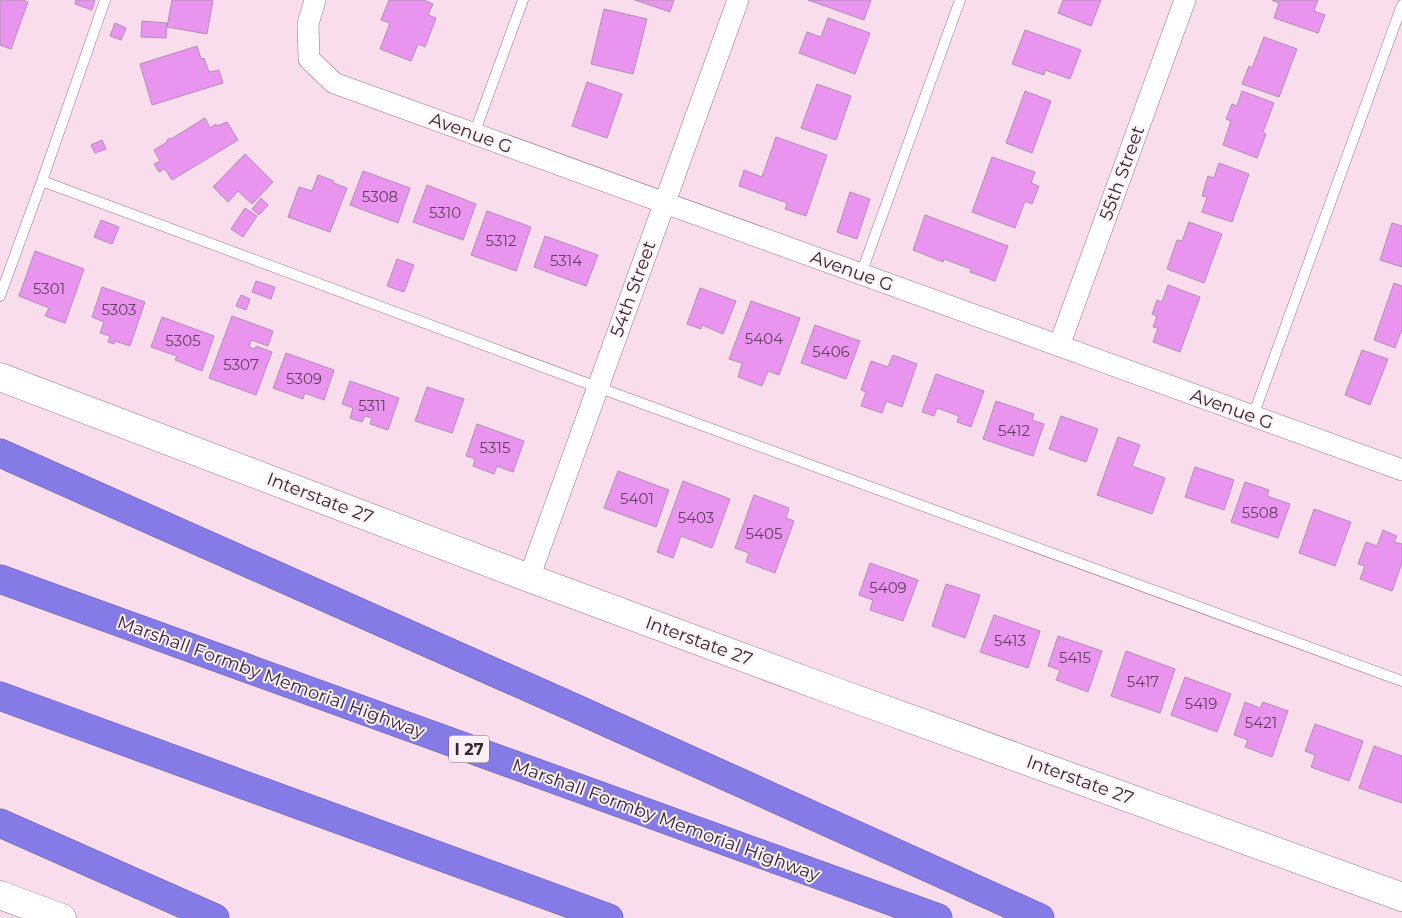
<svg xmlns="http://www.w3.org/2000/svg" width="1402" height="918" font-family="Montserrat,sans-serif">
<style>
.building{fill:#e994ee;stroke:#b290b4}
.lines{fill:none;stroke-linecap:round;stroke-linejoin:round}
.lane-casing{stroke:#9c7189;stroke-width:11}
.street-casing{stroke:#9c7189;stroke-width:22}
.secondary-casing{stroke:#9c7189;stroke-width:29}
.highway-casing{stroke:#695da7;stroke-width:29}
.lane{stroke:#fff;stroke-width:10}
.street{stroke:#fff;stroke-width:21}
.secondary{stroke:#fff;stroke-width:28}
.highway{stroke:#847be7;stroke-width:28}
.labels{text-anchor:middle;stroke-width:4;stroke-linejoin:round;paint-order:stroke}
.number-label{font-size:15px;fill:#644160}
.shield{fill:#faf0f5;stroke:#72626b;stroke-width:1}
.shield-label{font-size:16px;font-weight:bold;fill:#382530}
.street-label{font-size:18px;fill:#382530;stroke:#faf0f5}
</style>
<rect width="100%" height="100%" fill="#faddec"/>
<!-- building -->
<path class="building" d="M0 0H23L28 2 11 49 0 45Z
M76 0H95L92 10 75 4Z
M172 0H213L207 34 167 27Z
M389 0H424L433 4 428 15 436 18 425 47 418 44 411 61 380 49 390 23 381 20Z
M635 0H674L670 12Z
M808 0H871L864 20Z
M1063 0H1101L1091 26 1058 13Z
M1272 0H1318L1314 11 1325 15 1318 33 1274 18 1279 3Z
M604 9 647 19 633 74 591 64Z
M828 18 870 33 855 74 799 53 807 32 821 37Z
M142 21 167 23 166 38 141 37Z
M115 23 126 28 121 40 110 36Z
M1025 30 1081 50 1070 79 1045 70 1044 75 1012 64Z
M1264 37 1297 49 1279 97 1242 84 1249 66 1252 68Z
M197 46 201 59 204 58 209 72 219 70 223 83 152 105 140 64Z
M587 82 622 94 607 138 572 126Z
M817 84 851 96 836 140 801 128Z
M1025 91 1051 101 1032 153 1006 143Z
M1242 91 1274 103 1263 132 1266 134 1257 158 1223 145 1231 121 1226 119 1232 104 1237 106Z
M205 118 210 128 216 124 217 126 227 122 238 140 172 180 165 169 159 172 154 164 160 161 154 150 167 142V140L170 138 171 139Z
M776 137 827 155 806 216 785 209 787 203 739 186 744 170 762 177Z
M102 140 106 149 95 153 91 145Z
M245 154 273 182 252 204 238 191 228 202 213 187Z
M992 157 1035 172 1031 183 1039 186 1032 204 1025 201 1015 228 972 212Z
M1219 163 1249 174 1232 222 1202 212 1207 197 1202 196 1208 176 1214 178Z
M363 171 410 188 398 223 350 205Z
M318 175 334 181 333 183 347 188 330 232 288 217 299 187 312 191Z
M427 185 476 204 463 240 413 222Z
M850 192 870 199 857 239 837 232Z
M261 198 268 205 259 215 252 209Z
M245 208 257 216 243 237 231 229Z
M487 211 531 227 516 271 471 255Z
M925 215 1008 246 995 281 970 272 971 269 944 259 943 262 913 250Z
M101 220 119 227 112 244 94 237Z
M1189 222 1222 234 1204 283 1167 269 1177 240 1182 241Z
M1392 223 1402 226V267L1380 260Z
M545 236 598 255 586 286 534 267Z
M35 251 84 269 65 323 45 316 49 308 19 296Z
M397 259 414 265 404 292 387 286Z
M256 281 275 287 271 299 252 292Z
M1394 283 1402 286V329L1395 348 1374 340Z
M1168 285 1200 297 1180 352 1153 342 1158 328 1153 327 1157 316 1152 314 1157 300 1162 302Z
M102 287 145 302 130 346 115 341 114 344 108 342 110 336 100 333 104 322 92 317Z
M700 288 736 301 723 334 702 325 701 329 687 324Z
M241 295 250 299 246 310 236 306Z
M751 301 800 318 779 375 768 371 762 386 738 377 742 363 729 359Z
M232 316 273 331 268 346 251 340 249 347 255 349 256 346 272 352 256 395 209 378Z
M162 317 214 336 202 371 175 360 177 356 151 347Z
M815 325 860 341 846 379 801 363Z
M1362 350 1388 359 1370 405 1345 395Z
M286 353 334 370 324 400 305 393 303 399 273 388Z
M893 355 917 364 902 407 886 401 882 413 861 406 866 392 861 390 871 361 888 367Z
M936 374 984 391 971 427 957 422 959 416 937 408 934 416 922 412Z
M350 381 399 398 388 430 370 424 372 418 365 416 362 422 350 418 353 408 342 404Z
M427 387 464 399 452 433 415 421Z
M996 401 1034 414 1032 420 1044 424 1033 456 983 439Z
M1061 416 1098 429 1086 462 1049 449Z
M477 424 524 441 513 472 497 466 494 474 473 466 475 459 466 456Z
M1118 437 1140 445 1132 466 1165 478 1152 514 1097 495Z
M1195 467 1234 480 1224 510 1185 497Z
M618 471 669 490 656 527 604 508Z
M683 481 730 499 712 548 681 536 673 558 657 552Z
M1245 482 1269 490 1267 496 1290 504 1278 538 1231 522Z
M754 495 789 508 786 518 794 521 775 573 746 562 749 553 735 548Z
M1314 509 1351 522 1335 566 1299 553Z
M1383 530 1397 536 1394 542 1402 544V563L1392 591 1360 579 1365 566 1358 564 1366 542 1377 546Z
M870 563 918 580 903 621 870 610 873 600 859 595Z
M946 584 980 595 965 638 932 626Z
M994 615 1040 631 1028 668 980 652Z
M1058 636 1102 651 1088 692 1056 680 1060 670 1048 666Z
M1126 651 1175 669 1160 713 1111 696Z
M1185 677 1231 694 1217 732 1171 715Z
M1245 702 1260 708 1263 702 1288 711 1272 757 1245 747 1248 740 1234 735Z
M1315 724 1363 741 1349 781 1311 767 1315 755 1305 751Z
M1374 746 1402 756V803L1359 788Z"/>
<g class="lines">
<defs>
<path id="lane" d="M474 134 523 0
M42 181 597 387 1402 681
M861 274 960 0
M0 296 42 181 105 0
M1253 416 1402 5"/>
<path id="street" d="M315 0 308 24 309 59 334 83 1402 470
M1059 346 1185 0
M529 578 738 0"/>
<path id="secondary" d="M0 377 529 578 831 690 1402 897
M0 895 62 918"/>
<path id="highway" d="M0 453 568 705 1040 918
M0 579 938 918
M0 696 609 918
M0 823 215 918"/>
</defs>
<!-- lane casing -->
<use href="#lane" class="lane-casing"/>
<!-- street casing -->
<use href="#street" class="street-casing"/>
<!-- secondary casing -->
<use href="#secondary" class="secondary-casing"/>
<!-- highway casing -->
<use href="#highway" class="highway-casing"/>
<!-- lane -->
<use href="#lane" class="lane"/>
<!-- street -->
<use href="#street" class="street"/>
<!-- secondary -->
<use href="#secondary" class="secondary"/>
<!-- highway -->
<use href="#highway" class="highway"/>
</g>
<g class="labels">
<!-- number labels -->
<g class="number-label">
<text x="380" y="202">5308</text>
<text x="445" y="218">5310</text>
<text x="501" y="246">5312</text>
<text x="566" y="266">5314</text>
<text x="49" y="294">5301</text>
<text x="119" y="315">5303</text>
<text x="764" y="344">5404</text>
<text x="183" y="346">5305</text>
<text x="831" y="357">5406</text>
<text x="241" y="370">5307</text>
<text x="304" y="384">5309</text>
<text x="372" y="411">5311</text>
<text x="1014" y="436">5412</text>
<text x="495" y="453">5315</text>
<text x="637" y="504">5401</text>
<text x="1260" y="518">5508</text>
<text x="696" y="523">5403</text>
<text x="764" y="539">5405</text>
<text x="888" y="593">5409</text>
<text x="1010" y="646">5413</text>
<text x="1075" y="663">5415</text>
<text x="1143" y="687">5417</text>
<text x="1201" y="709">5419</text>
<text x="1261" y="728">5421</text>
</g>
<!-- shield labels -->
<rect class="shield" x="449" y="735.5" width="40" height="27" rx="4"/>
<g class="shield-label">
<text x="469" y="755">I 27</text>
</g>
<!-- street labels -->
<g class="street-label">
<text transform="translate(471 133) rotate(20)" y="6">Avenue G</text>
<text transform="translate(1122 173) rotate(-70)" y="6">55th Street</text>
<text transform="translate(852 271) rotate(20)" y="6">Avenue G</text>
<text transform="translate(633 289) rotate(-70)" y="6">54th Street</text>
<text transform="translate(1232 409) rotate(20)" y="6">Avenue G</text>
<text transform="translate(320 498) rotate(21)" y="6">Interstate 27</text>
<text transform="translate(699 641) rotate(20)" y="6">Interstate 27</text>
<text transform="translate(271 677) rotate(20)" y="6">Marshall Formby Memorial Highway</text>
<text transform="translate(1080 780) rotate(20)" y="6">Interstate 27</text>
<text transform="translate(666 820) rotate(20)" y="6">Marshall Formby Memorial Highway</text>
</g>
</g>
</svg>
